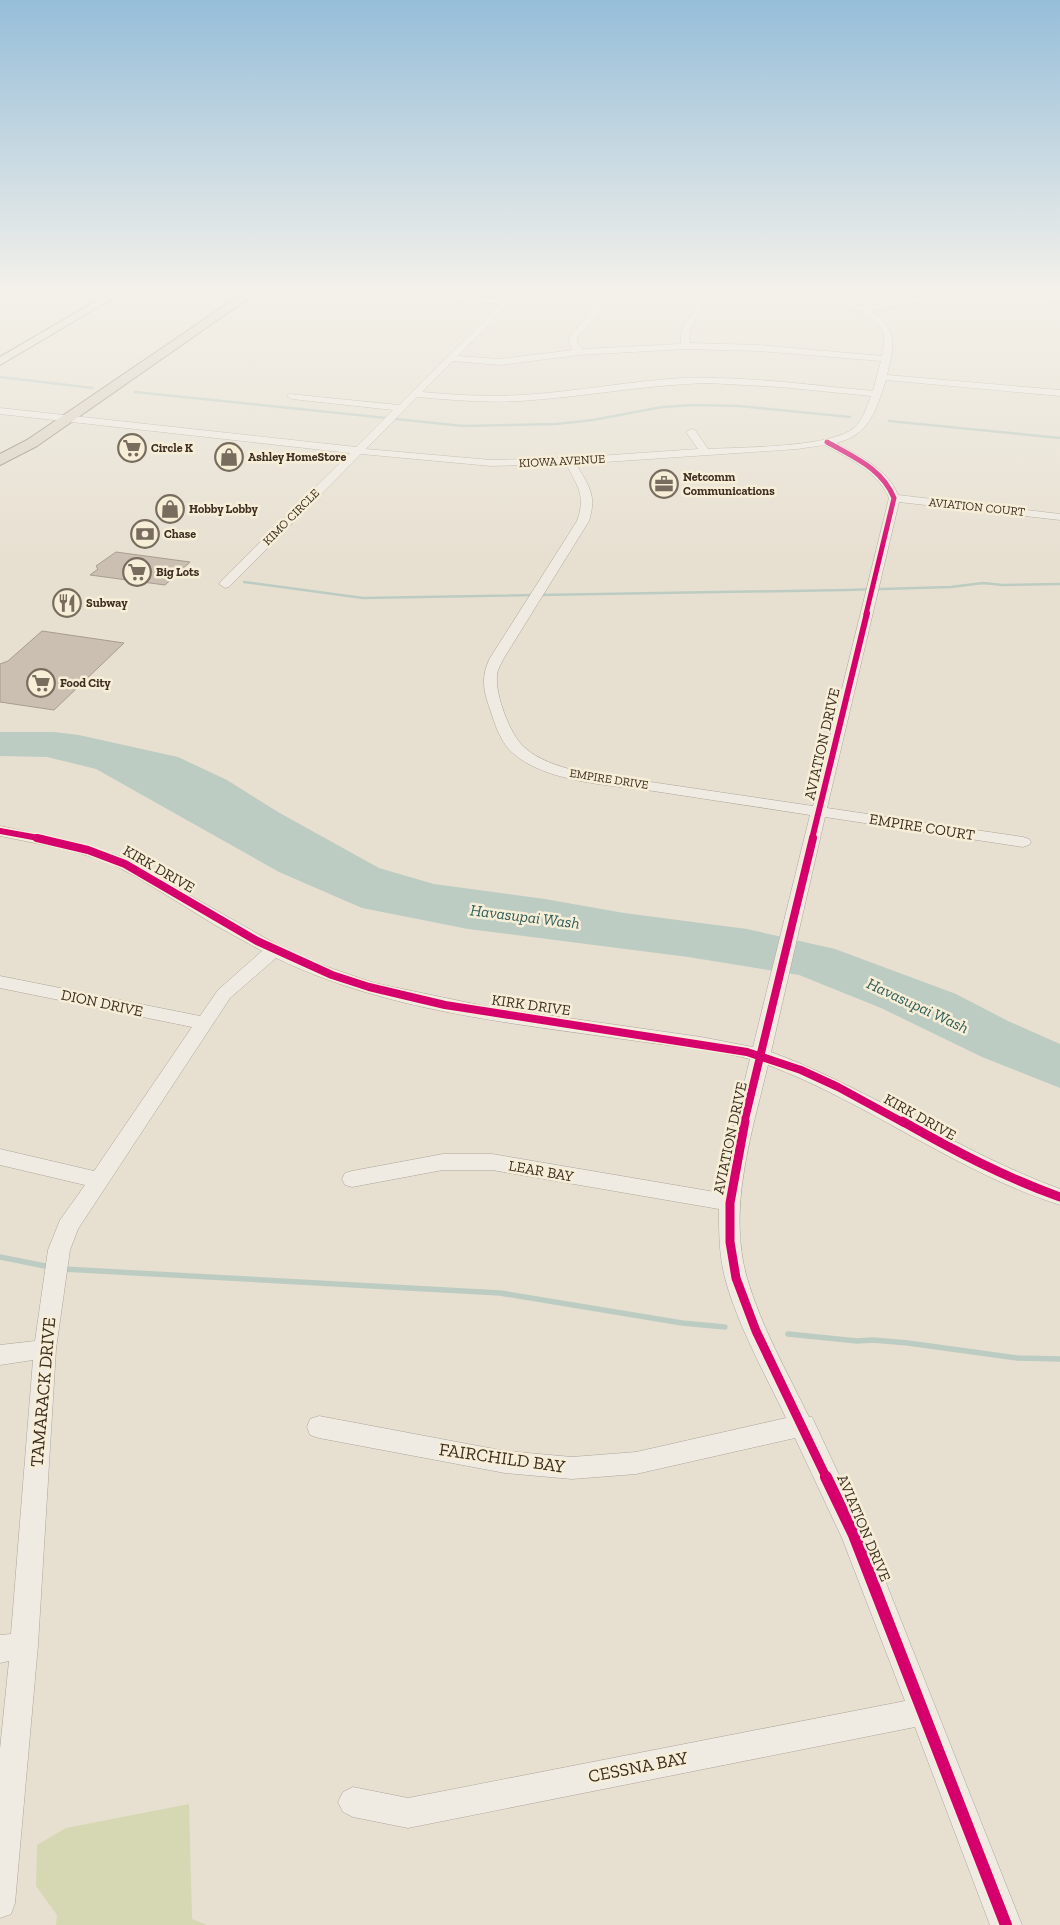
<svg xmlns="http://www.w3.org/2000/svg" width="1060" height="1925" font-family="'Zilla Slab',serif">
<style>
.green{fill:#d6d7b3}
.water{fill:#bcccc2}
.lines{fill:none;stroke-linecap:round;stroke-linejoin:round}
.stream-far1{stroke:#bcccc2;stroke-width:2.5}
.stream{stroke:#bcccc2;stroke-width:5.5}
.building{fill:#cbbfb2;stroke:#a89c90}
.minor-casing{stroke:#ada599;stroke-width:1}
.major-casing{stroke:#928b80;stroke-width:2}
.highway-casing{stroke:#928b80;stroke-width:2}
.minor{fill:#efebe3;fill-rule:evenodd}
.major{fill:#e6e1d4;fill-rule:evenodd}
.highway{fill:#dad1c2;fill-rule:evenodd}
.cycleway-far4-casing{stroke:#f7eed8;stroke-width:7}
.cycleway-far3-casing{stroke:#f7eed8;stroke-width:9}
.cycleway-far2-casing{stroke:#f7eed8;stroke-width:11}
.cycleway-far1-casing{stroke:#f7eed8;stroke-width:12}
.cycleway-casing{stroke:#f7eed8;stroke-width:15}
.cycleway-far4{stroke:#d6006c;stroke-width:5}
.cycleway-far3{stroke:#d6006c;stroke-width:6}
.cycleway-far2{stroke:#d6006c;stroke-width:8}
.cycleway-far1{stroke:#d6006c;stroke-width:9}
.cycleway{stroke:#d6006c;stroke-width:12}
.labels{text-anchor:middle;stroke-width:5;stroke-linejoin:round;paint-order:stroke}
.far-poi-label{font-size:12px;font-weight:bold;fill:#3d2e20;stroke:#f7eed8;text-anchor:start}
.far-street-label{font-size:12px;fill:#3d2e20;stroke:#f7eed8}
.street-label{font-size:15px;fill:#3d2e20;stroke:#f7eed8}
.water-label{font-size:16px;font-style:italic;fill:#2f5d5a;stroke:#f7eed8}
.near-street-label{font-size:18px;fill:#3d2e20;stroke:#f7eed8}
</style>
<rect width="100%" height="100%" fill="#e7e0d1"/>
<!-- green -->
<path class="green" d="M189 1804 192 1919 207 1925H56L57 1915 36 1886 37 1845 66 1828Z"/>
<!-- water -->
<path class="water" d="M0 732H54L79 735 178 757 227 780 278 812 379 868 434 884 545 899 624 913 747 929 835 949 956 994 1008 1021 1060 1044V1088L982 1057 881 1008 799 975 688 957 468 929 362 908 279 872 96 769 47 757 0 756Z"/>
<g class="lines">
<!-- stream-far1 -->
<path class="stream-far1" d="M1006 291 1060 303
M0 377 93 388
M135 392 463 426 556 424 593 420 662 407 694 405 739 406 850 417
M889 421 1060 438
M244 582 363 598 846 590 951 587 983 583 1003 585 1060 584"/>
<!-- stream -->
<path class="stream" d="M0 1257 50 1267
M63 1269 500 1293 682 1323 725 1327
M788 1334 857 1341 873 1340 908 1343 1017 1358 1060 1359"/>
</g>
<!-- building -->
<path class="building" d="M116 552 190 562 165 585 90 575 98 569 96 566Z
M42 631 124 643 54 710 0 702V664L8 661Z"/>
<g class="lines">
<defs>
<path id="minor" d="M333 291H342L321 306H315V302Z
M377 291H405L510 300V304L458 356 500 359 573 350 569 343V338L598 301 580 291C591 291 599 292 606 301L604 307 577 338V343L582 349 681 344C678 322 699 313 697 296L691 291H700L705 295C707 313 686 321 690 343L759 345 882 356C884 348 886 337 882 329 872 310 825 299 805 293L804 291H815L862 307 956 291H972L968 293 869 311C899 326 894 346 887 375L1060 390V396L886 380C876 410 870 435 836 443 860 457 887 468 898 495L1060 514V520L899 502 827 808 1023 837 1029 839 1031 842 1029 845 1023 847 825 817 771 1052C871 1089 959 1152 1060 1189V1205C956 1172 869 1103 768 1065 752 1133 727 1209 747 1278 761 1326 787 1372 809 1417H812L867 1535 1022 1925H990L915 1727 408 1828 353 1817 343 1812 338 1802 343 1792 353 1787 408 1798 905 1701 842 1538 795 1438 636 1474 572 1479 505 1473 319 1438 310 1435 307 1427 310 1419 319 1416 505 1451 572 1457 636 1452 786 1418C765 1374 737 1324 725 1278 719 1255 719 1232 719 1209L492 1170H443L352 1187 345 1185 342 1179 345 1173 352 1171 443 1154H492L721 1193 729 1145 750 1059C711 1049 670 1046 630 1040 510 1023 386 1011 276 958L230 998 78 1229 70 1250 56 1349 38 1645 15 1903 11 1914 0 1918V1749L9 1661 0 1663V1635L11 1634 33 1360 0 1365V1345L35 1341 48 1250 60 1220 85 1185 0 1165V1149L94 1171 192 1027 0 988V976L200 1016 218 990 262 951 215 925 137 877 110 863 70 850 0 836V826L79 843 122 857 281 947 319 964 374 983 484 1006 701 1037 753 1047 810 815C760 807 710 800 660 792 616 785 551 784 515 755 501 744 495 725 490 709 483 690 481 676 490 658L577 521C586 495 578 487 566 464L491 466 361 454 229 587 225 588 219 584 221 581 350 453 0 414V408L356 447 393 410 292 399 287 396 289 394 399 405 501 304 381 293ZM686 349 759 351 881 361 873 391C810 385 747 376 683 378 629 381 575 392 521 395 488 397 455 395 422 392L453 361 500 365 579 355ZM707 383 780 387 871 396C867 406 863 420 855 427 833 448 740 447 708 449L695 430 691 429 686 432 698 449 569 458 491 460 366 449 417 397C452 400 486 403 520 401 583 397 644 385 707 383ZM825 445C850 460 877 470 889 498L813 806 576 771C558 766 538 760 524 747 510 735 495 694 497 676 497 670 501 664 504 658L589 521C597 495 589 486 576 464L797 449Z"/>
<path id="major" d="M113 291H125L0 365V357Z"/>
<path id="highway" d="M246 291H259L37 446 0 465V454L27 440Z"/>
</defs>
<!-- minor casing -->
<use href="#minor" class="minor-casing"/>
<!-- major casing -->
<use href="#major" class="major-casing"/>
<!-- highway casing -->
<use href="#highway" class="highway-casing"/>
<!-- minor -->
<use href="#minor" class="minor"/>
<!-- major -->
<use href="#major" class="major"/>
<!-- highway -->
<use href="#highway" class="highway"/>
<defs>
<path id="cycleway-far4" d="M827 442C853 457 882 468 894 498L866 614"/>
<path id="cycleway-far3" d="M0 831 44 839
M812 839 867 613"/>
<path id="cycleway-far2" d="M37 838 88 850 125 864 257 941 332 975 369 987 445 1005 747 1052 801 1070 838 1087 904 1123
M744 1123 813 838"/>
<path id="cycleway-far1" d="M745 1121 730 1203V1242L736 1278 756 1331 827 1479
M902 1121C953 1150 1004 1177 1060 1197"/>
<path id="cycleway" d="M826 1477 854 1535 1006 1925"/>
</defs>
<!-- cycleway-far4 casing -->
<use href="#cycleway-far4" class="cycleway-far4-casing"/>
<!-- cycleway-far3 casing -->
<use href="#cycleway-far3" class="cycleway-far3-casing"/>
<!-- cycleway-far2 casing -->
<use href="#cycleway-far2" class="cycleway-far2-casing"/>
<!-- cycleway-far1 casing -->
<use href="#cycleway-far1" class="cycleway-far1-casing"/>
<!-- cycleway casing -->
<use href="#cycleway" class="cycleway-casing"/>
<!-- cycleway-far4 -->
<use href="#cycleway-far4" class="cycleway-far4"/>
<!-- cycleway-far3 -->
<use href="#cycleway-far3" class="cycleway-far3"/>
<!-- cycleway-far2 -->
<use href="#cycleway-far2" class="cycleway-far2"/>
<!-- cycleway-far1 -->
<use href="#cycleway-far1" class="cycleway-far1"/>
<!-- cycleway -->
<use href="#cycleway" class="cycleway"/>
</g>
<!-- sky -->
<linearGradient id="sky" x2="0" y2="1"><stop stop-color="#96bed9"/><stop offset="0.52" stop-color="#f4f1ea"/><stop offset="1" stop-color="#f4f1ea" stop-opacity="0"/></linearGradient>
<rect width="1060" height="560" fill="url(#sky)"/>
<!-- icons -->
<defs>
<symbol id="supermarket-ring" viewBox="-11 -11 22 22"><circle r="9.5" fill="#f7eed8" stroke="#786c5e" stroke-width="1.5"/><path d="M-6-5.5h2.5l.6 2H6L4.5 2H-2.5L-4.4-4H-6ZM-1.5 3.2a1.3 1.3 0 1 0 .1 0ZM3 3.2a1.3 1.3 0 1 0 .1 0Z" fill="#786c5e"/></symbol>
<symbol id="shop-ring" viewBox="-11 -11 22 22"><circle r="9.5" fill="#f7eed8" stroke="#786c5e" stroke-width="1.5"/><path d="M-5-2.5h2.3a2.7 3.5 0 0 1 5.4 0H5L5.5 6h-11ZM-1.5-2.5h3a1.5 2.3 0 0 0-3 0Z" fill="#786c5e"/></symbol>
<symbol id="office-ring" viewBox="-11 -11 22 22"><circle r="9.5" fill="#f7eed8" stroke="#786c5e" stroke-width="1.5"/><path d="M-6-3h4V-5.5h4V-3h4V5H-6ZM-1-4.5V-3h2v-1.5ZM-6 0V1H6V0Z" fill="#786c5e"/></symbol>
<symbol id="bank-ring" viewBox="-11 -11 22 22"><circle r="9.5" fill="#f7eed8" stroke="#786c5e" stroke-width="1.5"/><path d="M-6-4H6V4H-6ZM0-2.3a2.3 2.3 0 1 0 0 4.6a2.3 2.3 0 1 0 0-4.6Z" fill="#786c5e"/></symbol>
<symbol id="restaurant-ring" viewBox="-11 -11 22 22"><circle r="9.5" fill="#f7eed8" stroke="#786c5e" stroke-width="1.5"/><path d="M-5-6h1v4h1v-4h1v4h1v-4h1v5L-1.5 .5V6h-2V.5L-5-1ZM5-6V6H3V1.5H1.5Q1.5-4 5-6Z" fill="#786c5e"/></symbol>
</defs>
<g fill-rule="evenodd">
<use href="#supermarket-ring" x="116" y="432" width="32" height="32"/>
<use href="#shop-ring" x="213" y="441" width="32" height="32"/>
<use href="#office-ring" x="648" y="468" width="32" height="32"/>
<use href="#shop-ring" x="154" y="493" width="32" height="32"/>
<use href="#bank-ring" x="129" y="518" width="32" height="32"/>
<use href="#supermarket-ring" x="121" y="556" width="32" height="32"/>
<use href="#restaurant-ring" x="51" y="587" width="32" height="32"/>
<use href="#supermarket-ring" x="25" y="667" width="32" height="32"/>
</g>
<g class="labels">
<!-- far-poi labels -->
<g class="far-poi-label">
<text x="151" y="452">Circle K</text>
<text x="248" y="461">Ashley HomeStore</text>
<text x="683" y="481">Netcomm<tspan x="683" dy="14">Communications</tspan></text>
<text x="189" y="513">Hobby Lobby</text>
<text x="164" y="538">Chase</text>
<text x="156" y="576">Big Lots</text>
<text x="86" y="607">Subway</text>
<text x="60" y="687">Food City</text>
</g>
<!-- far-street labels -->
<g class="far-street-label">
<text transform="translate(562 461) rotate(-3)" y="4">KIOWA AVENUE</text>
<text transform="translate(977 507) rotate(6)" y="4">AVIATION COURT</text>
<text transform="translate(291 517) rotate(-45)" y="4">KIMO CIRCLE</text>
<text transform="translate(609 779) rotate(9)" y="4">EMPIRE DRIVE</text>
</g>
<!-- street labels -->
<g class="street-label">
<text transform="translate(822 744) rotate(-77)" y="5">AVIATION DRIVE</text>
<text transform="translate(922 827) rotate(9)" y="5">EMPIRE COURT</text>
<text transform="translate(159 869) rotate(30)" y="5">KIRK DRIVE</text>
<text transform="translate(102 1003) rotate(12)" y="5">DION DRIVE</text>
<text transform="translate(531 1005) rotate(8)" y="5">KIRK DRIVE</text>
<text transform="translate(920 1117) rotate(29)" y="5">KIRK DRIVE</text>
<text transform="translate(730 1138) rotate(-78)" y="5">AVIATION DRIVE</text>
<text transform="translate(541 1171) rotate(10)" y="5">LEAR BAY</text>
<text transform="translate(864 1528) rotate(67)" y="5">AVIATION DRIVE</text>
</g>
<!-- water labels -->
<g class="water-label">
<text transform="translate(525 916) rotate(7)" y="6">Havasupai Wash</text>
<text transform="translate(918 1005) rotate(25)" y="6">Havasupai Wash</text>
</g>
<!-- near-street labels -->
<g class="near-street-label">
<text transform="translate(43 1392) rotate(-85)" y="6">TAMARACK DRIVE</text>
<text transform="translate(502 1458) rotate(8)" y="6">FAIRCHILD BAY</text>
<text transform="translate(638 1767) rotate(-11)" y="6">CESSNA BAY</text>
</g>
</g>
</svg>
